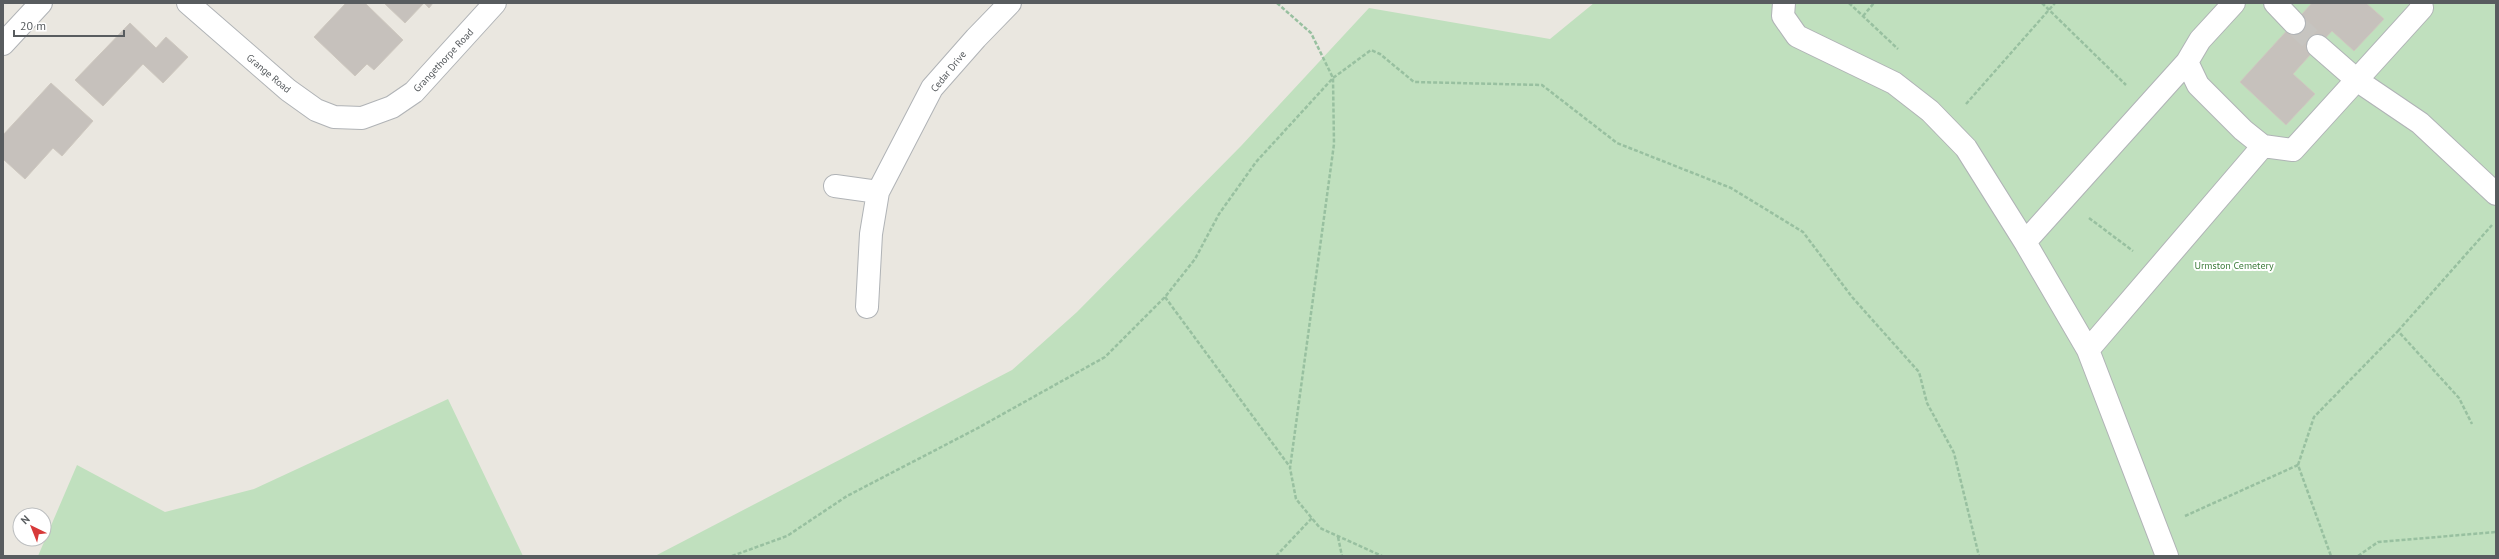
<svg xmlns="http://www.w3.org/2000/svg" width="2499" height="559" font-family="'PT Sans',sans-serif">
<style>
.green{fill:#c0e0be}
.building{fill:#c6c1bc;stroke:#cec8bf}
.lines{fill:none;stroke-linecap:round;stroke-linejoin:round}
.minor-tunnel{stroke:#c6c4c0;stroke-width:22;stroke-dasharray:22 11;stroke-linecap:butt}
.minor-casing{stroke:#b0b3b6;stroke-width:24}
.path{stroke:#98c0a0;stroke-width:2.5;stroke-dasharray:4 2;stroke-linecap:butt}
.minor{stroke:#fff;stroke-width:22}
.labels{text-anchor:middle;stroke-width:4;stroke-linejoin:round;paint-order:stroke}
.street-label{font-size:10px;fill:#585c5f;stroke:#fff}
.park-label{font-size:10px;fill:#3d7c3b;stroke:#fff}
</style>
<rect width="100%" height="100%" fill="#eae7e0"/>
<!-- green -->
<path class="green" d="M1594 3H2496V556H655L1012 370 1077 312 1241 146 1369 8 1550 39Z
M448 399 523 556H38L77 465 165 512 254 489Z"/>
<!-- building -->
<path class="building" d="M346 3H365L403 40 374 70 367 64 355 76 314 37Z
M384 3H433L429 8 424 3 405 23Z
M2312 3H2366L2384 19 2354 51 2332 31 2318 46 2293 74 2315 94 2286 125 2240 82Z
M130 23 156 48 166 37 188 57 163 83 143 64 103 106 75 80Z
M51 83 93 121 62 156 53 148 25 179 3 159V135Z"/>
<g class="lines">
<!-- minor-tunnel -->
<path class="minor-tunnel" d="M2294 23 2318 46"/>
<defs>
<path id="minor" d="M188 3 288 90 316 110 334 117 362 118 392 107 414 92 495 3
M1784 3 1783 16 1797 36 1894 83 1930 111 1966 148 2025 242 2088 350 2167 556
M2234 3 2200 40 2187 62 2198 85 2243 130 2263 146 2293 150 2422 8 2421 3
M2275 3 2294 23
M3 44 41 3
M2318 46 2358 81 2420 123 2496 194
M835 186 878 192
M2025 242 2187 62
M867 307 871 234 878 192 932 88 976 38 1010 3
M2088 350 2263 146"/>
</defs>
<!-- minor casing -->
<use href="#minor" class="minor-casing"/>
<!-- path -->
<path class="path" d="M1277 3 1311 33 1333 78 1334 144 1290 468 1296 499 1320 528 1382 556
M1849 3 1898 49
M2042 3 2126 85
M1863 16 1874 3
M1966 104 2055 3
M2089 218 2133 251
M1165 297 1290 467
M2398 331 2492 225
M2298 465 2314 417 2398 331 2459 398 2472 424
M2185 516 2298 465 2331 556
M1338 537 1342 556
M732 556 787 536 847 496 976 429 1105 357 1165 297 1195 259 1219 214 1256 162 1333 78 1371 50 1380 54 1414 82 1542 85 1617 143 1731 188 1803 232 1852 297 1919 372 1927 403 1954 453 1979 556
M1276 556 1312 518
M2358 556 2378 542 2496 532"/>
<!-- minor -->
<use href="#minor" class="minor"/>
</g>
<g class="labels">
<!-- street labels -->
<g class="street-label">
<text transform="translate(443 60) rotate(-47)" y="4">Grangethorpe Road</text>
<text transform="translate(948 71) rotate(-51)" y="4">Cedar Drive</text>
<text transform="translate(269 73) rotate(40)" y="4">Grange Road</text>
</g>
<!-- park labels -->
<g class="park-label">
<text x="2234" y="269">Urmston Cemetery</text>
</g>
</g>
<!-- border -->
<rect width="2499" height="559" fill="none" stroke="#585c5f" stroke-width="8"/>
<!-- north arrow -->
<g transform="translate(32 527) rotate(317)"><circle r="19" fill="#ffffff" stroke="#bcbebf"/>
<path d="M0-3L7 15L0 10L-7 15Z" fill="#d73939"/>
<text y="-6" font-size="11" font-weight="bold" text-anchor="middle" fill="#585c5f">N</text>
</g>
<!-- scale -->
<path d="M14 30v6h110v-6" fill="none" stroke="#585c5f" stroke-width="2"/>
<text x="20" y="30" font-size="12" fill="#585c5f" stroke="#ffffff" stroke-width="3" paint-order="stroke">20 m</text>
</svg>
